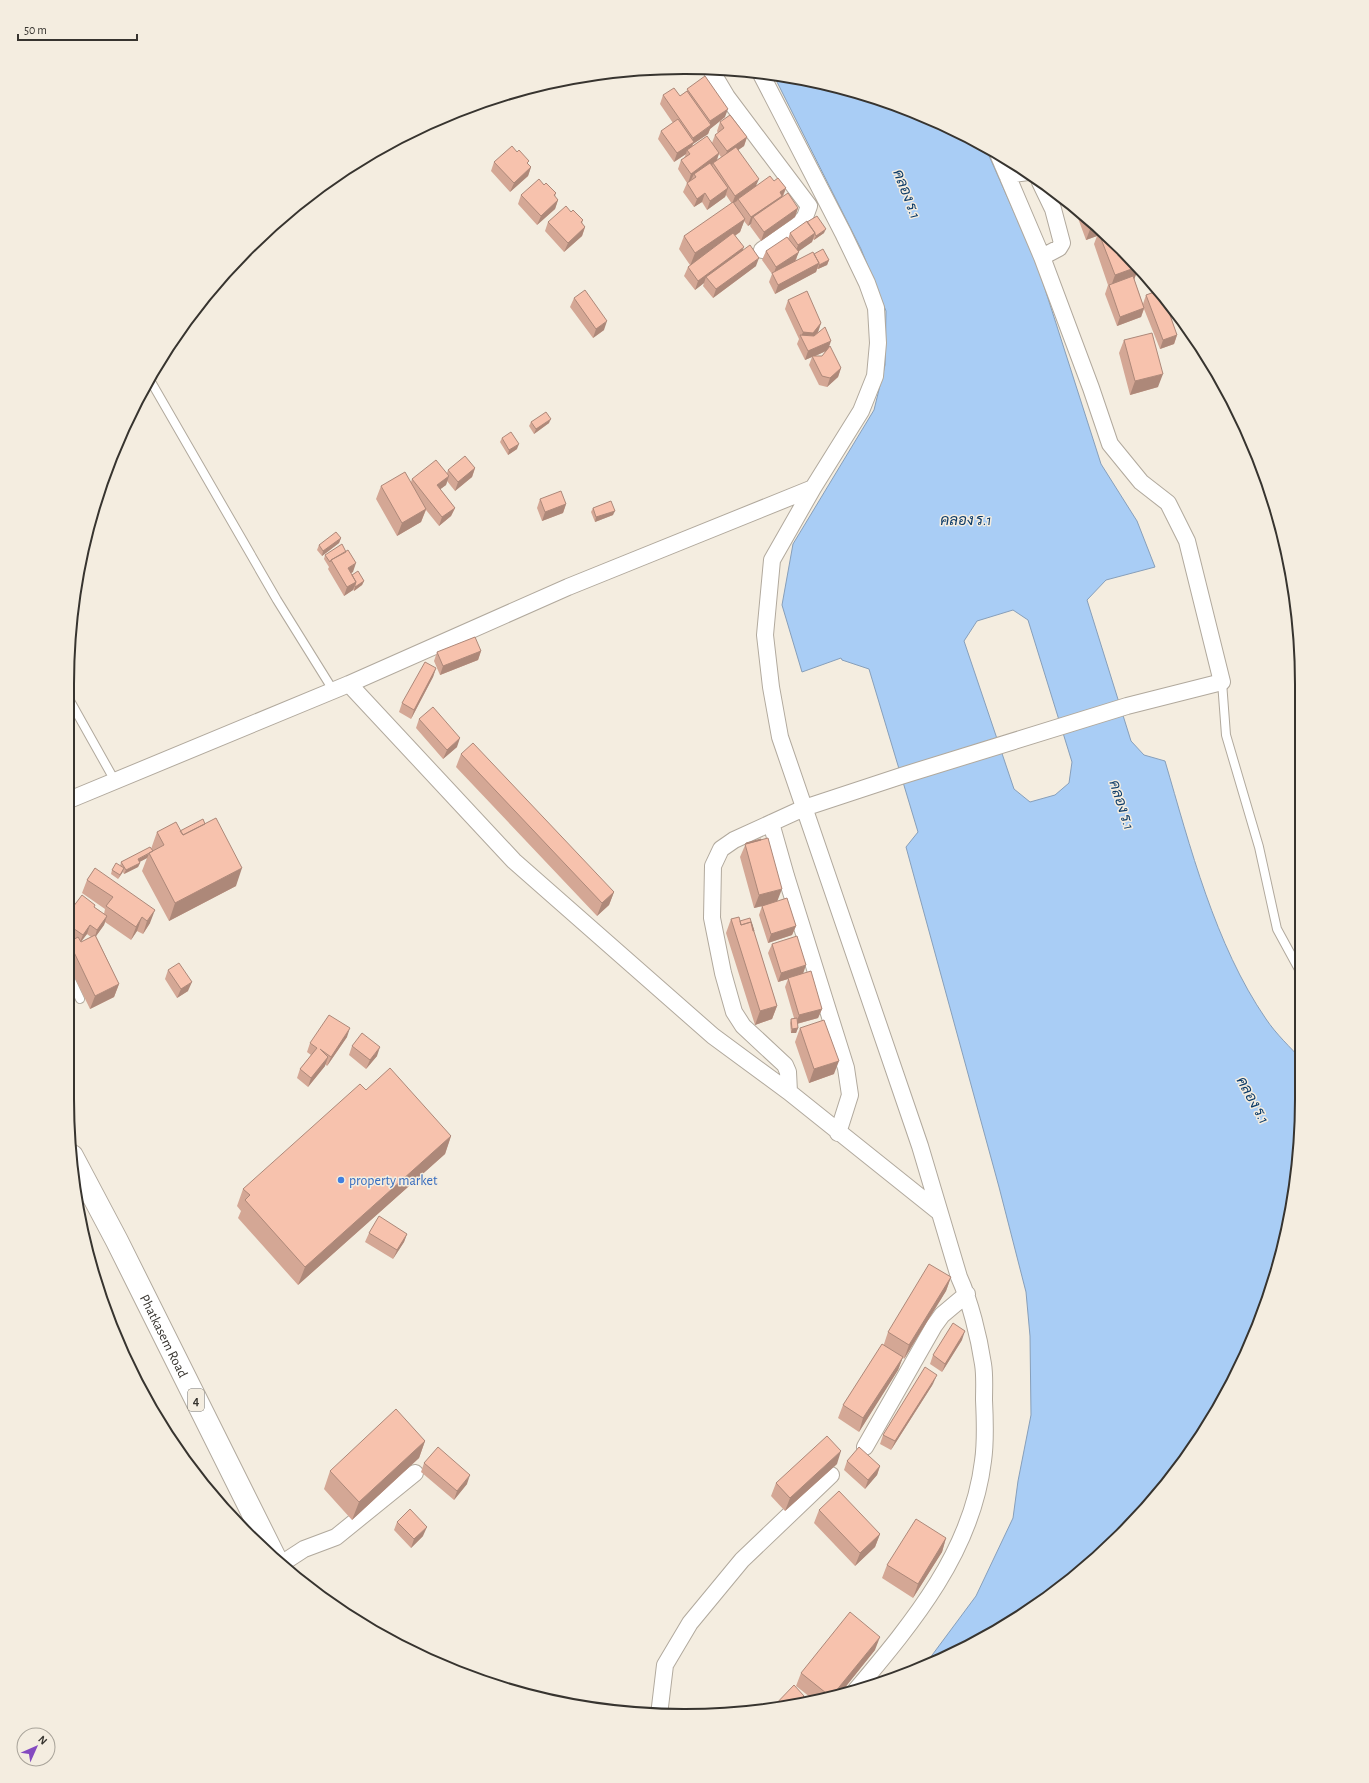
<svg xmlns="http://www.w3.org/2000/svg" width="1369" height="1783" font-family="'Alegreya Sans',Sarabun,sans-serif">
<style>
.water{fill:#a9cdf5;stroke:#879fba;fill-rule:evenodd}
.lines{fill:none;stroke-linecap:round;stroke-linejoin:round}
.lane-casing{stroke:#b1a99d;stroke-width:10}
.street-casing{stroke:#b1a99d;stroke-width:18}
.highway-casing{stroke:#b1a99d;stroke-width:24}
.lane{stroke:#fff;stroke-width:8}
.street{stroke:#fff;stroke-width:16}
.highway{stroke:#fff;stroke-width:22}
.wall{fill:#d4a795;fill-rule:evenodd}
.shaded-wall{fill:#ad8879}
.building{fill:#f7c2ad;stroke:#ad8879}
.shop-dot{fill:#3f7fe0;stroke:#f4ede0;stroke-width:1.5}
.labels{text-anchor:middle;stroke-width:3;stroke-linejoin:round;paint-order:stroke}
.shield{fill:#f4ede0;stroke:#706c64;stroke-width:1}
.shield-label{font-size:13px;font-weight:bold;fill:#37342f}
.shop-label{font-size:14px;fill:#366cbe;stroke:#f4ede0;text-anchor:start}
.street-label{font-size:14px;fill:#37342f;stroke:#f4ede0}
.water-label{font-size:15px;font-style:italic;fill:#0c3b68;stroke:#f4ede0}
.rim{fill:none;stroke:#37342f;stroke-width:2}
</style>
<rect width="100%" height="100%" fill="#f4ede0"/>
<!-- water -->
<path class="water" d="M774 76 805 79 921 114 986 149 1037 264 1101 464 1137 521 1155 567 1106 580 1087 600 1131 741 1144 755 1165 761C1190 846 1215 945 1266 1019 1276 1034 1290 1047 1302 1060V1099L1297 1179 1269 1297 1238 1372 1198 1441 1121 1535 1028 1612 958 1652 924 1666 976 1596 1013 1518 1018 1481 1031 1415 1030 1336 1026 1292 999 1187 906 847 918 832 869 669 842 660 841 658 802 672 782 605 793 544 874 410 885 365 886 311 861 249ZM1013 610 1028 620 1072 762 1069 783 1055 795 1030 802 1014 789 964 641 977 621Z"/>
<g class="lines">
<defs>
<path id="lane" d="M150 380 277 600 333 690
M1222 682 1226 735 1259 847 1277 929 1301 973
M69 699 115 781
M71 980 80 999"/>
<path id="street" d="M711 70 727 97 809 206 805 217 798 225 762 250
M761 74 843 233 867 283 876 308 878 343 875 376 861 411 813 488 772 560 765 635 771 687 780 737 920 1146 959 1277C970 1301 979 1337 983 1364 985 1376 984 1388 984 1400 985 1420 986 1441 983 1461 972 1552 913 1622 856 1690
M1007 175 1028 172
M1040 182 1053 209 1062 243 1059 248 1042 257
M349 684 514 861 713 1036 789 1092 939 1212
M69 800 349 684 568 587 813 488
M771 823 786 876 846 1068 850 1095 838 1133
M789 1092 788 1072 785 1065 743 1026 734 1012 723 973 712 918 713 866 721 849 734 840 804 808 901 776 1127 706 1222 682 1187 541 1168 503 1141 482 1110 444 1091 388 1042 257 999 156
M865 1447 934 1326 942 1315 967 1294
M281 1564 304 1549 336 1537 415 1473
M659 1715 665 1665 690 1623 742 1560 831 1475"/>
<g id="highway">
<path id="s1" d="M72 1156 117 1241 276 1560"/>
</g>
</defs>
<!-- lane casing -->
<use href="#lane" class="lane-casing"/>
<!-- street casing -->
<use href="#street" class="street-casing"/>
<!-- highway casing -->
<use href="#highway" class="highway-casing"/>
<!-- lane -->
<use href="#lane" class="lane"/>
<!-- street -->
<use href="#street" class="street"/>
<!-- highway -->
<use href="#highway" class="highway"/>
</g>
<!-- wall -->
<path class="wall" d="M687 89 725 117 710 129 708 134 693 144 692 147 712 143 715 135 718 133 717 131 720 122 747 137 744 146 738 150 756 186 774 181 786 188 783 197 798 208 795 217 761 241 750 226 751 224 748 226 744 221 740 232 735 236 743 250 756 266 713 298 703 286 704 283 695 290 684 276 688 267 690 265 679 249 684 236 732 204 726 195 725 197 707 210 702 202 694 207 683 192 687 183 678 169 681 160 684 158 686 154 674 162 658 139 661 131 673 123 660 104 663 95 680 96 687 91ZM719 154 721 157 717 160Z
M494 162 531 167 528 176 510 192 491 171Z
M544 185 556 193 555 197 558 200 555 209 537 225 518 204 521 195Z
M1075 210 1121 248 1138 269 1134 279 1143 304 1146 295 1177 335 1174 344 1160 349 1144 309 1141 317 1117 326 1105 294 1108 285 1094 244 1097 236 1086 240Z
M571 212 583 220 582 224 585 227 582 236 564 252 545 231 548 222Z
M790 233H824L814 240 813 239 812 242 798 251 796 261 814 254 829 260 827 265 818 269H817L816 272 775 294 769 282 772 274 762 260 766 251 788 239Z
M574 298 604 330 593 338 570 307Z
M788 300 821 323 818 332 829 347 841 368 838 377 827 387 819 385 809 365 812 357 805 360 797 344 799 339 785 309ZM826 351 822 356H815Z
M1124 340 1158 387 1130 395 1119 353Z
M531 422 549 423 534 434 529 426Z
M502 438 517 449 508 455 500 442Z
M475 468 472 477 455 491 447 481 446 485 440 489 455 508 451 516 439 526 426 510 421 522 397 536 376 499 381 486 411 482 412 479 447 473 448 470Z
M540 499 566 504 563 513 542 521 537 508Z
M593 508 613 515 595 522 591 512Z
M341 538 339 543 322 556 317 550 319 545Z
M325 555 353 572 351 573 352 575 364 581 362 585 354 591 353 589V590L344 596 328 569 329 567 324 559Z
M481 651 478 660 440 675 434 661 437 652Z
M436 668 433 677 411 719 399 712 402 703Z
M419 719 457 747 443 759 416 728Z
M461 754 614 892 609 905 597 916 456 767Z
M180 831 236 886 169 921 142 871 147 858 139 862 140 863 138 867 124 874 123 872 118 879 111 874 112 870 120 866 121 862 151 849 157 832Z
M746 843 777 901 796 926 792 935 768 943 759 915 762 906H763L754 908 740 857Z
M95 868 150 923 143 934 137 931 131 940 105 922 104 925 96 936 119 984 114 997 90 1009 71 970V941L73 939 71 938 70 911 95 905 94 907 104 914 105 909 82 893 87 880ZM87 934 91 937 81 942Z
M731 919 754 932 777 1006 772 1019 755 1025 726 933Z
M772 944 803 973 822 1009 818 1018 797 1024 798 1028 796 1033H791L790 1023 791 1019 794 1018 785 987 788 979 778 982 768 953Z
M168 970 188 991 177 998 165 979Z
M800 1028 834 1074 809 1083 795 1042Z
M347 1037 327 1066 325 1064V1066L308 1087 297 1078 300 1069 311 1055 307 1052 310 1043Z
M352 1046 377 1056 366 1069 349 1055Z
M366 1090 451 1136 445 1154 298 1285 238 1218 241 1211 237 1206 243 1189Z
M369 1233 407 1234 404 1242 393 1259 365 1242Z
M951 1277 946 1291 904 1359 903 1357 898 1370 859 1432 838 1418 843 1405 884 1344 888 1332Z
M962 1340 942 1372 930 1364 933 1355Z
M933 1384 891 1450 880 1444 883 1435Z
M425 1441 419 1458 352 1520 324 1489 330 1471Z
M847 1461 880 1466 877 1475 865 1489 844 1470Z
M424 1463 467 1484 454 1500 421 1472Z
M837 1464 785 1511 771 1496 776 1483Z
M819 1510 880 1534 875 1547 855 1566 814 1523Z
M397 1522 423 1536 411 1548 394 1530Z
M946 1538 942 1552 913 1598 882 1578 887 1565Z
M875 1650 839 1695 815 1701 796 1686 801 1673Z"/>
<!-- shaded-wall -->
<path class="shaded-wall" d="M581 77 579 82 554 86 556 81 564 79Z
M728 109 725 117 710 129 708 134 693 144 690 151 687 150 686 154 674 162 677 153 690 144 693 138 709 127 710 121Z
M747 137 744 146 724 160 727 151Z
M719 153 716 162 713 163 712 166 696 177 694 174 691 180 688 183 691 174Z
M531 167 528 176 510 192 514 183Z
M759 179 755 188 738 199 737 201 732 204 735 196Z
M728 188 725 197 707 210 710 201Z
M786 188 782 197 753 217 751 224 748 226 751 217 780 192Z
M705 193 702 202 694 207 697 199Z
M558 200 555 209 537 225 541 216Z
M798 208 795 217 761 241 764 232Z
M745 219 740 232 690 266 695 253Z
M1092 224 1103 233 1098 231 1097 236 1086 240Z
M585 227 582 236 564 252 568 243Z
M826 229 824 233 814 240 816 236Z
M815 233 812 242 795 254 798 245Z
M744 247 740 256 706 277 704 283 695 290 698 281Z
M799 252 795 261 773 276 776 267Z
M759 258 756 266 713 298 716 289Z
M829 260 827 265 818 269 819 265Z
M819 263 816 272 775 294 778 285Z
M1137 267 1138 269 1134 280 1110 289 1115 275Z
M1144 308 1141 317 1117 326 1120 317Z
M607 321 604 330 593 338 596 329Z
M821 323 818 332 810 342 801 337 803 332Z
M1177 335 1174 344 1160 349 1163 340Z
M831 341 828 350 813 357 812 356V357L805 360 808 351Z
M841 368 838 377 827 387 830 378Z
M1163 374 1158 387 1130 395 1135 381Z
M551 419 549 423 534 434 536 429Z
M519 444 517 449 508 455 509 450Z
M475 468 472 477 455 491 458 482Z
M449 476 446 485 434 494 437 485Z
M566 504 563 513 542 521 545 512Z
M455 508 451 516 439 526 442 517Z
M426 509 421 522 397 536 402 523Z
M615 511 613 515 595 522 596 517Z
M341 538 339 543 322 556 323 551Z
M356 563 353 572 344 577 348 568Z
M364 581 362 585 354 591 355 587Z
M356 582 353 590 344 596 347 587Z
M481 651 478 660 440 675 443 666Z
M436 668 433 677 411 719 414 710Z
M460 738 457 747 443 759 447 750Z
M149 854 147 858 136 864 138 859Z
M140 863 138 867 124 874 126 870Z
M124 868 122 873 118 879 120 875Z
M242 868 236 886 169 921 175 903Z
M782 889 777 902 754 908 759 895Z
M614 892 609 905 597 916 602 903Z
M155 910 150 923 143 934 147 921Z
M107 916 104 925 94 939 97 930Z
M142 917 137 931 131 940 136 927Z
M90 925 87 934 79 944 83 935Z
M796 926 792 935 768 943 771 934Z
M806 965 803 974 788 978V979L778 982 781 973Z
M192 982 188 991 177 998 181 989Z
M119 984 114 997 90 1009 95 996Z
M777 1006 772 1019 755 1025 760 1011Z
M822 1009 818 1018 796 1024 799 1015Z
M350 1028 347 1037 327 1066 331 1057Z
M798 1028 796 1033H791L792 1029Z
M380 1047 377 1056 366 1069 370 1060Z
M328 1057 325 1066 308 1087 311 1078Z
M839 1061 834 1074 809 1083 814 1069Z
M451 1136 445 1154 298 1285 305 1267Z
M407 1234 404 1242 393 1259 397 1250Z
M951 1277 946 1291 904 1359 909 1345Z
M965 1331 962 1340 942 1372 945 1364Z
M903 1357 898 1370 859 1432 863 1418Z
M937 1375 933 1384 891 1450 895 1441Z
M425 1441 419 1458 352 1520 359 1502Z
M841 1451 837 1464 785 1511 790 1498Z
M880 1466 877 1475 865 1489 868 1480Z
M470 1475 467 1484 454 1500 457 1491Z
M427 1527 423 1536 411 1548 414 1539Z
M880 1534 875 1547 855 1566 860 1553Z
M946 1538 942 1552 913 1598 918 1584Z
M880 1637 875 1650 839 1695 831 1697Z
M804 1696 801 1705H796Z"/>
<!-- building -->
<path class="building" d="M705 76 728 109 710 121 687 89Z
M674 88 680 96 687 91 711 125 693 138 663 95Z
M730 115 747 137 727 151 715 135 724 128 720 122Z
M678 119 694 142 677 153 661 131Z
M707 136 719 153 691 174 681 160 690 154 687 150Z
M512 146 517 152 519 150 529 161 527 163 531 167 514 183 494 162Z
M736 147 759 179 735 196 713 163Z
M710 163 728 188 710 201 705 193 697 199 687 183 696 177 694 174Z
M770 176 774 181 778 178 786 188 780 192 782 196 751 217 738 199Z
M539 179 544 185 546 183 556 193 554 195 558 200 541 216 521 195Z
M788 193 798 208 764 232 753 217Z
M733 202 745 219 695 253 684 236Z
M566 206 571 212 573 210 583 220 581 222 585 227 568 243 548 222Z
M817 216 826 229 816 236 815 234V233L807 222Z
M807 221 815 233 798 245 790 233Z
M1100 230 1121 248 1137 267 1115 275 1098 231Z
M733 233 744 247 698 281 688 267Z
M787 237 799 252 776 267 766 251Z
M750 245 759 258 716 289 706 277Z
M823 249 829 260 819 265V263L814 254Z
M813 252 819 263 778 285 772 273Z
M1133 276 1144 308 1120 317 1109 285Z
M585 290 607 321 596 329 574 298Z
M807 291 821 323 813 333 803 332 788 300Z
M1157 291 1165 301 1177 335 1163 340 1146 295Z
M825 327 831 341 808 351 800 335 814 336Z
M1152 333 1163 374 1135 381 1124 340Z
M830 346 841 368 830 378 822 376 812 356H822Z
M546 412 551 419 536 429 531 422Z
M511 432 519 444 509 450 502 438Z
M465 456 475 468 458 482 448 470Z
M436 460 449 476 437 485 455 508 442 517 412 479Z
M405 472 426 509 402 523 381 486Z
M561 491 566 504 545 512 540 499Z
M611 501 615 511 596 517 593 508Z
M336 532 341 538 323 551 319 545Z
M342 544 346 552 331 560 330 562 325 555Z
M348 550 356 563 348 568 356 582 347 587 331 560Z
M358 571 364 581 355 587V585L356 582 352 575Z
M475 637 481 651 443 666 437 652Z
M425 662 436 668 414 710 402 703Z
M433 707 460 738 447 750 419 719Z
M473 743 614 892 602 903 461 754Z
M216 818 242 868 175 903 149 853 164 845 157 832 176 822 183 835Z
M203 819 205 824 183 835 180 831Z
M768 838 782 889 759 895 745 844Z
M761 839V840L746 844V843Z
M150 847 153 851 138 859 140 863 126 870 121 862Z
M116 863 124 868 120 875 112 870Z
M95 868 155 910 147 921 142 917 136 927 106 906 113 897 87 880Z
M82 895 95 905 94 907 107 916 97 930 90 925 83 935 70 926V911Z
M787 898 796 926 771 934 762 906Z
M739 917 741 925 751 922 777 1006 760 1011 731 919Z
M750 918 754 931H753L751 922 741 925 740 921Z
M95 935 119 984 95 996 71 946V941L78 937 81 942Z
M797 936 806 965 781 973 772 944Z
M179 963 192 982 181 989 168 970Z
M811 971 822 1009 799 1015 788 978Z
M329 1015 350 1028 331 1057 320 1049 328 1057 311 1078 300 1069 317 1048 310 1043Z
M797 1018 798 1028 792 1029 791 1019Z
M824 1020 839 1061 814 1069 800 1028Z
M362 1033 380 1047 370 1060 352 1046Z
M390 1068 451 1136 305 1267 245 1200 250 1195 243 1189 360 1084 366 1090Z
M379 1216 407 1234 397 1250 369 1233Z
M929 1264 951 1277 909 1345 888 1332Z
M953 1323 965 1331 945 1364 933 1355Z
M882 1344 903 1357 863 1418 843 1405Z
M925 1367 937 1375 895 1441 883 1435Z
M396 1409 425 1441 359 1502 330 1471Z
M827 1436 841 1451 790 1498 776 1483Z
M438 1447 470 1475 457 1491 424 1463Z
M859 1447 880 1466 868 1480 847 1461Z
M839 1491 880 1534 860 1553 819 1510Z
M410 1509 427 1527 414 1539 397 1522Z
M916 1519 946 1538 918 1584 887 1565Z
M850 1612 880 1637 831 1697 801 1673Z
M794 1685 804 1696 796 1705 772 1708Z"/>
<!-- markers -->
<circle class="shop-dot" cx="341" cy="1180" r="4"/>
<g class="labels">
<!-- shield labels -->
<rect class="shield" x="188" y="1389" width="16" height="22" rx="3"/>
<g class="shield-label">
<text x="196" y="1405">4</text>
</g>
<!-- shop labels -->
<g class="shop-label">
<text x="349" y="1185">property market</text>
</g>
<!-- street labels -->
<g class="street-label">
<text dy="5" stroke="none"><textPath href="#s1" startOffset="202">Phatkasem Road</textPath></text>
</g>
<!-- water labels -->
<g class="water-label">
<text transform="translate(907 194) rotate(69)" y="5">คลอง ร.1</text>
<text x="966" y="525">คลอง ร.1</text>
<text transform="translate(1122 805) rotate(72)" y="5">คลอง ร.1</text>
<text transform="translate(1253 1100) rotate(61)" y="5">คลอง ร.1</text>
</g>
</g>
<!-- crop -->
<path d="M0 0H1369V1783H0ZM684 74H685A610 610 0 0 1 1295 684V1099A610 610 0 0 1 685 1709H684A610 610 0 0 1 74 1099V684A610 610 0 0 1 684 74Z" fill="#f4ede0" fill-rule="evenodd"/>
<path class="rim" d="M684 74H685A610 610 0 0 1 1295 684V1099A610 610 0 0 1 685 1709H684A610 610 0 0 1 74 1099V684A610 610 0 0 1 684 74Z"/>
<!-- north arrow -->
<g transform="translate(36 1747) rotate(45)"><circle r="19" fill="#f4ede0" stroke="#a8a399"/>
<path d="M0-3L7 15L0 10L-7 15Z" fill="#844ac0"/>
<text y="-6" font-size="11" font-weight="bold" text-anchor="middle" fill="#37342f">N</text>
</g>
<!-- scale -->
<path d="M18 34v6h119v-6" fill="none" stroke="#37342f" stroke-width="2"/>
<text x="24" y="34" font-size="12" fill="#37342f" stroke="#f4ede0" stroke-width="3" paint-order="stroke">50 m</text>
</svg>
